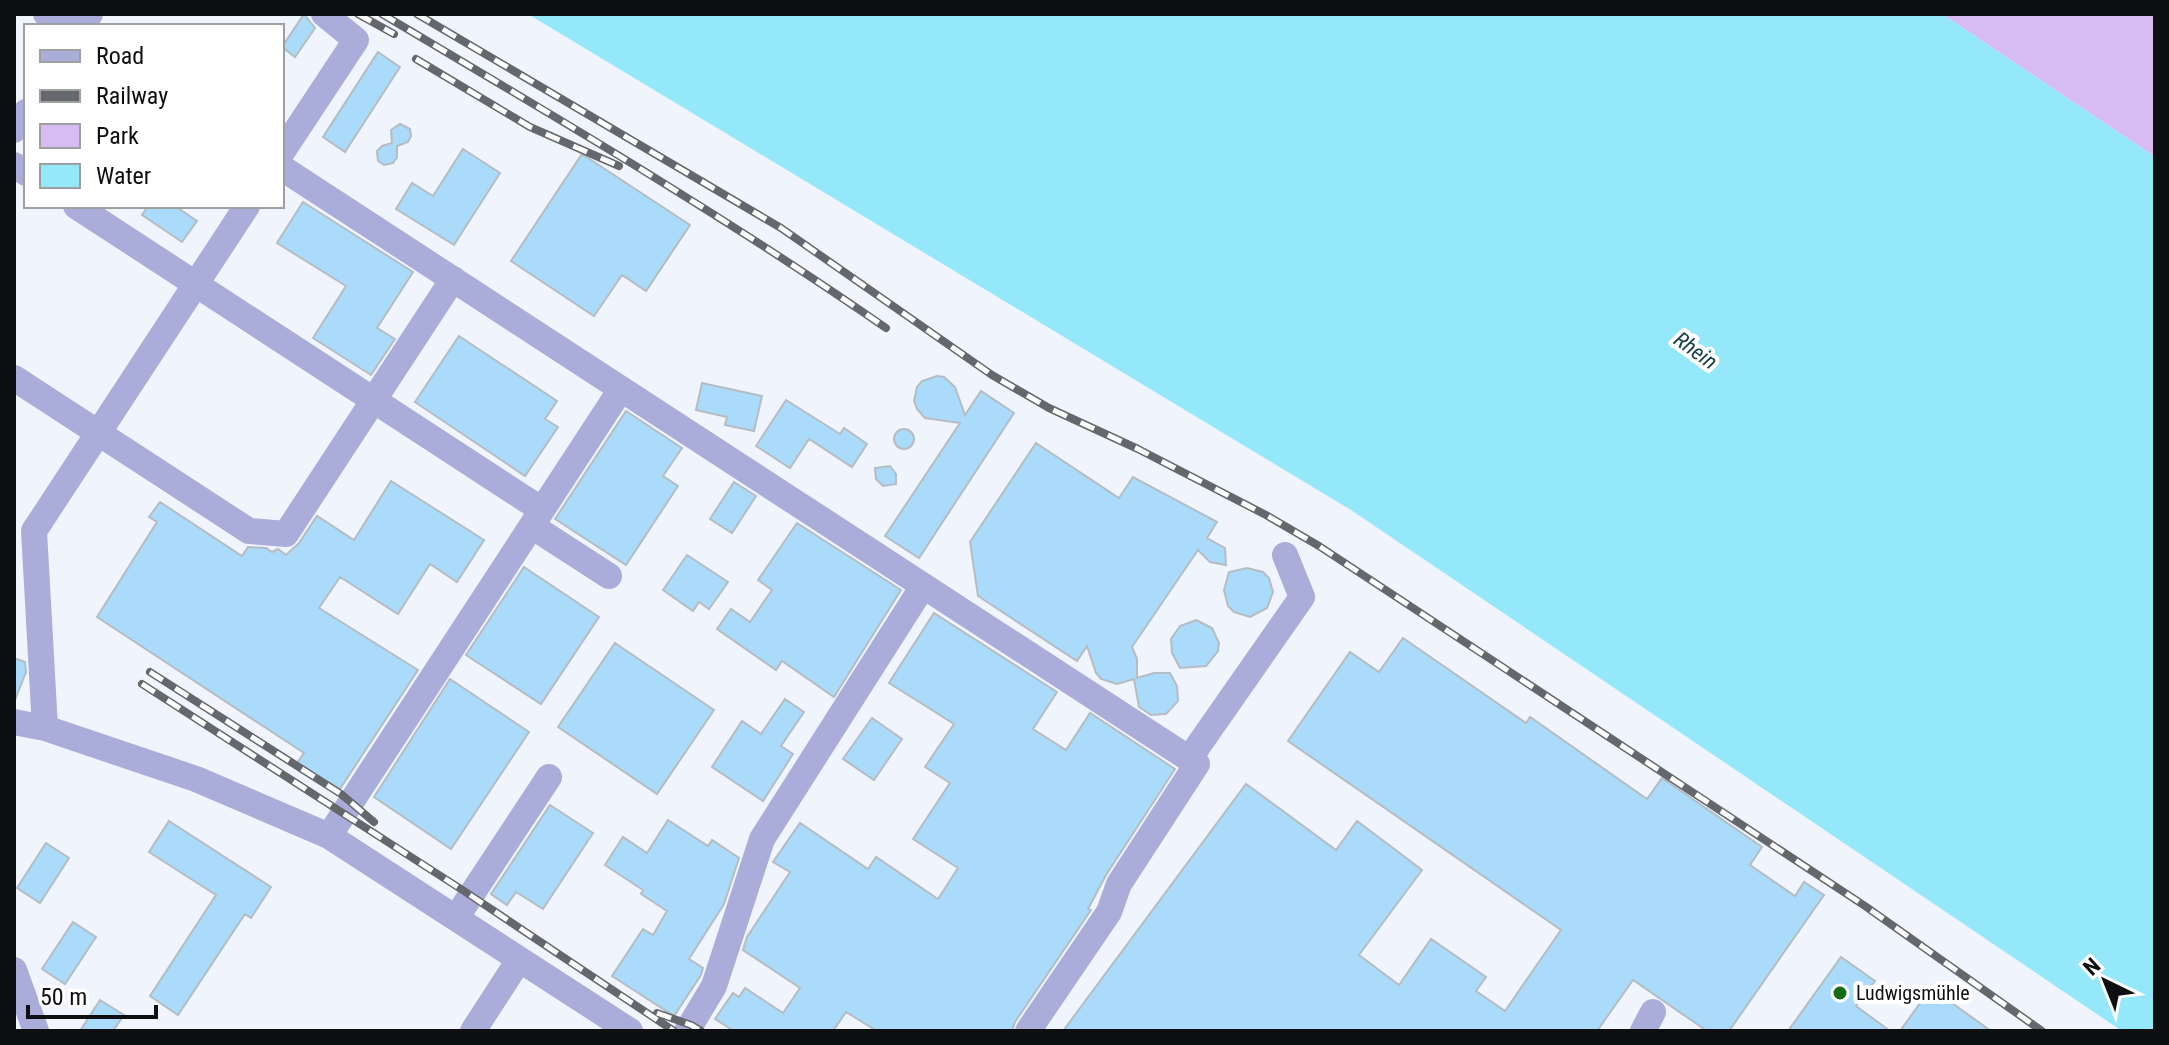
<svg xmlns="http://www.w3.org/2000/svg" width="2169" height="1045" font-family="'Roboto Condensed',sans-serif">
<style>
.green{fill:#d7bcf4}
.water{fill:#95e8fa}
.building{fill:#aadbfb;stroke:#b5bdc3;stroke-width:2}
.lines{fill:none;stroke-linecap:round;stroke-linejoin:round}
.minor{stroke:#aaacd9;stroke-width:26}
.rail-casing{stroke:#64676b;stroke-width:8}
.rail{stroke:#fff;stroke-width:5;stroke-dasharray:15;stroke-linecap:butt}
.poi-dot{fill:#146c15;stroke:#fff;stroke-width:3}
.labels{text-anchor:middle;stroke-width:8;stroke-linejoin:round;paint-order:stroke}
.poi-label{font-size:20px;fill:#0d0f11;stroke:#fff;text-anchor:start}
.water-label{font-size:22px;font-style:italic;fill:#1a4149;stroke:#fff}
</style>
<rect width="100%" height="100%" fill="#eff4fd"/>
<!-- green -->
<path class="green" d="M1942 14H2155V157Z"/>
<!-- water -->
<path class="water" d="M528 14H1942L2155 157V1031H2122L1351 510Z"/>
<!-- building -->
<path class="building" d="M304 14 315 28 295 57 282 47Z
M378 52 400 67 345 152 323 137Z
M400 124 410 129 411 136 408 142 397 146V157L393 163 384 165 378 161 377 151 382 146 392 143 391 130Z
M463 149 500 173 454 245 396 209 412 183 433 196Z
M582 154 690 225 646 291 622 275 594 316 511 261Z
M303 202 413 272 377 328 395 339 371 375 313 338 346 286 277 243Z
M148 206H175L197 221 182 242 142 215Z
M459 336 557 401 545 419 558 427 525 476 415 402Z
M937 376 944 377 955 387 965 415 981 391 1014 413 919 558 885 536 960 423 925 418 917 409 914 401 917 387 922 381Z
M702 383 762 396 754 431 725 425 727 417 696 410Z
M786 400 840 434 844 428 867 444 852 467 809 439 790 468 756 446Z
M626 411 682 448 663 476 678 486 626 565 555 519Z
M894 439a10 10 0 1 1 20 0a10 10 0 1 1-20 0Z
M1036 443 1119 498 1133 477 1217 522 1207 538 1225 548 1226 565 1210 562 1198 550 1132 647 1137 659V678L1154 673H1170L1177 686 1178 701 1166 714 1151 715 1139 707 1134 679 1117 684 1101 679 1096 673 1087 646 1077 661 978 596 970 542Z
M890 466 896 474V484L883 486 876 479 875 468Z
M391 481 484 540 457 582 430 564 398 614 340 577 319 608 418 670 340 789 297 763 304 753 97 617 157 522 149 517 160 502 242 556 248 547 266 548 272 552 278 549 286 555 299 543 317 516 354 540Z
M734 482 756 496 732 533 710 519Z
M797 523 901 590 834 697 782 661 776 670 717 629 731 609 750 622 772 590 758 580Z
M687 555 728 582 709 609 699 602 693 611 663 590Z
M524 567 599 617 541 704 466 655Z
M1247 568 1263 572 1269 578 1273 592 1267 608 1250 617 1234 612 1228 606 1224 590 1229 572Z
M934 613 1057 692 1033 729 1066 750 1090 713 1175 769 1106 875 1088 909 1091 910 1015 1022 1012 1031H877L846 1012 833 1031H734L715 1019 733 993 739 997 745 988 783 1013 800 988 743 950 747 937 790 872 773 862 800 823 868 869 876 857 938 899 958 868 913 839 950 783 925 767 954 724 889 683Z
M1196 620 1212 628 1219 643 1218 651 1206 666 1180 668 1172 653 1171 639 1180 626Z
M1403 638 1526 723 1530 717 1647 799 1662 778 1762 847 1750 865 1795 896 1804 882 1824 895 1729 1031H1707L1633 980 1597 1031H1063L1246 784 1336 850 1357 821 1422 870 1359 955 1399 985 1431 939 1486 977 1476 991 1505 1011 1561 930 1288 741 1350 652 1379 672Z
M615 643 714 710 657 794 558 727Z
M14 658 25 662 26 672 15 700Z
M450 679 529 732 451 849 374 797Z
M785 699 804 712 781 746 793 754 763 801 712 767 742 721 761 734Z
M872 718 902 739 874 780 843 759Z
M550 805 593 833 543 909 516 892 507 905 491 894Z
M668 820 708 846 712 840 739 858 724 904 689 959 703 968 701 975 674 1016 612 976 643 929 653 935 667 911 641 894 643 890 605 865 623 837 647 853Z
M169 821 271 887 251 918 245 914 178 1015 150 996 216 895 149 852Z
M46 843 69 858 40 903 17 888Z
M73 922 96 937 65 984 42 969Z
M1841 957 1875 981 1856 1006 1890 1031H1788Z
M1931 988 1991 1031H1900Z
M100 1000 124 1015 113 1031H80Z"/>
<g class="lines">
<!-- minor -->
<path class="minor" d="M46 14 65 26
M82 26 90 14
M14 130 26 112
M282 152 356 40 324 14
M14 165 26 173
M282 168 1197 764 1119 884 1109 912 1028 1031
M76 206 542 510
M14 378 249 531 286 534 453 279
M534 522 541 532 609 576
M14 722 45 728 196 779 329 836 630 1031
M45 728 34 531 247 206
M1189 759 1302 597 1285 555
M329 836 621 389
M456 918 549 777
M14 970 36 1031
M473 1031 519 960
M687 1031 714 986 762 839 923 586
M1643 1031 1653 1012"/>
<defs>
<path id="rail" d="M358 14 394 34
M382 14C552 115 723 215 886 328
M417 14 781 228 992 375 1049 408 1138 449 1266 515 1319 546 1865 906 2042 1031
M416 59 530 127 619 166
M150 672 341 794 374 822
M142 684 464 891 674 1031
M657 1013 691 1025 701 1031"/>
</defs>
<!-- rail casing -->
<use href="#rail" class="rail-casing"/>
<!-- rail -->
<use href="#rail" class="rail"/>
</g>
<!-- markers -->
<circle class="poi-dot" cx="1840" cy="993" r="8"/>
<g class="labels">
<!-- poi labels -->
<g class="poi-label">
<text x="1856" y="1000">Ludwigsmühle</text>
</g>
<!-- water labels -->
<g class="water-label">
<text transform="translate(1696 350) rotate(36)" y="8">Rhein</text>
</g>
</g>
<!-- border -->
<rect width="2169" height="1045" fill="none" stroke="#0d0f11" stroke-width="32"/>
<!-- legend -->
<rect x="24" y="24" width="260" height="184" fill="#ffffff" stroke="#9e9fa0" stroke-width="2"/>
<rect x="40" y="50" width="40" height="12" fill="#aaacd9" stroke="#9e9fa0" stroke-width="2"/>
<text x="96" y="64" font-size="24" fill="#0d0f11">Road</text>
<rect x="40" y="90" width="40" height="12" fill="#64676b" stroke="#9e9fa0" stroke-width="2"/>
<text x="96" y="104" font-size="24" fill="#0d0f11">Railway</text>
<rect x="40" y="124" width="40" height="24" fill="#d7bcf4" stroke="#9e9fa0" stroke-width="2"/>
<text x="96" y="144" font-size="24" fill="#0d0f11">Park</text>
<rect x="40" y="164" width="40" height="24" fill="#95e8fa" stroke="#9e9fa0" stroke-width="2"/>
<text x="96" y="184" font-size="24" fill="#0d0f11">Water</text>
<!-- north arrow -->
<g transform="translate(2105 981) rotate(317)" stroke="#ffffff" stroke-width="6" paint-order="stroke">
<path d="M0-6L14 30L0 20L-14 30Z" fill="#0d0f11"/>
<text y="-12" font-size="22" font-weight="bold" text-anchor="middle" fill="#0d0f11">N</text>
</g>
<!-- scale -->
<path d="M28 1005v12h128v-12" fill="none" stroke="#0d0f11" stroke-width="4"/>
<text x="40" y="1005" font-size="24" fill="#0d0f11" stroke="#ffffff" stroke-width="6" paint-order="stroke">50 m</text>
</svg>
